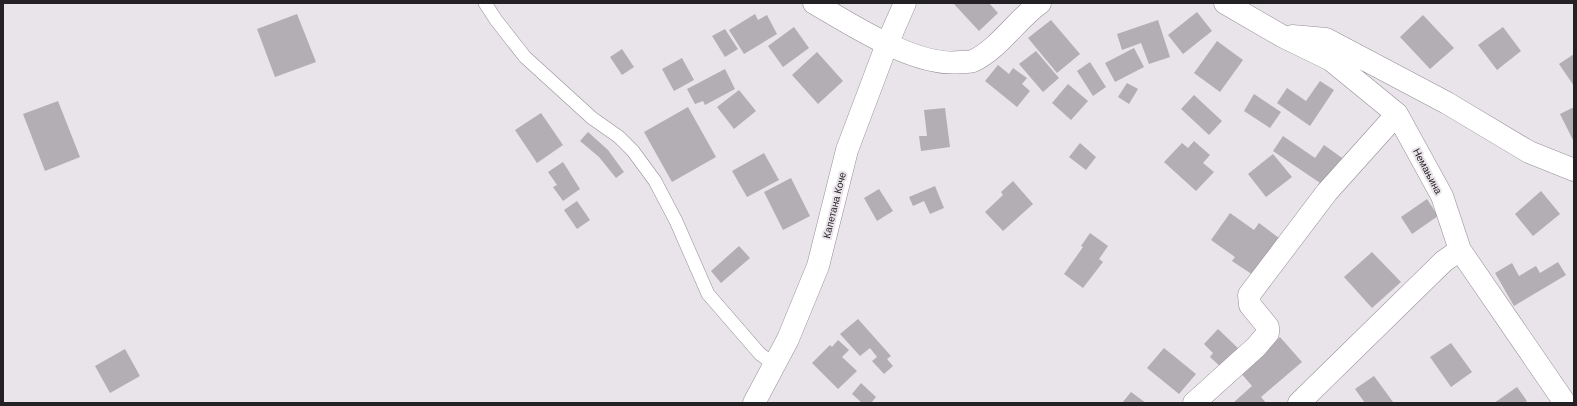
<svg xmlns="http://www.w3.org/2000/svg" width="1577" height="406" font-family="Helvetica,sans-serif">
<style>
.building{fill:#b3adb4}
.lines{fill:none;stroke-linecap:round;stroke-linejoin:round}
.lane-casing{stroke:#948e95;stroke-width:14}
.street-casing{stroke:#948e95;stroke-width:23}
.lane{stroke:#fff;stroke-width:13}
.street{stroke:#fff;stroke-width:22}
.labels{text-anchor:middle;stroke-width:4;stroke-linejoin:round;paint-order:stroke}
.street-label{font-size:10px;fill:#242124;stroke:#e9e3ea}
</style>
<rect width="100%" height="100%" fill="#e9e3ea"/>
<!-- building -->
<path class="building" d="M956 3H989L998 13 979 31 954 4Z
M1197 12 1212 31 1183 54 1168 35Z
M297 14 316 62 275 77 257 29Z
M755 14 758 20 767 15 777 34 744 54 729 30Z
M1423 15 1454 48 1430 69 1400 37Z
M1051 20 1080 54 1057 73 1028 38Z
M1158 20 1170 57 1149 64 1141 43 1122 50 1117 34Z
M794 27 809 48 783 67 768 46Z
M1503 27 1521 51 1497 70 1478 45Z
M725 29 738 49 725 57 712 36Z
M1217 41 1243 60 1220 92 1194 73Z
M1134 48 1144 67 1115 82 1105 63Z
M622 49 634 67 622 75 610 57Z
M1036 51 1059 78 1043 92 1019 64Z
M817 52 843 81 818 104 792 75Z
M1574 54V86L1559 64Z
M682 58 694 80 674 91 662 69Z
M1090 62 1106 87 1093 96 1077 71Z
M998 65 1009 74 1013 68 1027 78 1022 84 1030 91 1017 107 985 81Z
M725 69 735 89 705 105 703 101 695 104 687 89Z
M1320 81 1334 90 1310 126 1277 103 1287 88 1306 101Z
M1127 83 1138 89 1129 104 1118 97Z
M1068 84 1088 101 1071 120 1052 103Z
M739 90 756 111 734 129 717 107Z
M1254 94 1281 112 1270 128 1244 111Z
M1194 95 1222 121 1209 135 1181 109Z
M58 101 80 157 45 171 23 114Z
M688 107 716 157 672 182 644 132Z
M1574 107V142L1560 114Z
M945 108 950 147 921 151 919 136H927L924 110Z
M541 113 563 145 537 163 515 130Z
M588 132 608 150 624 172 616 178 599 157 580 141Z
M1283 136 1315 158 1324 145 1345 160 1326 187 1273 151Z
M1194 141 1210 155 1203 163 1214 172 1196 191 1164 162 1182 143 1188 148Z
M1080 143 1096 157 1086 170 1069 157Z
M764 153 779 180 747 197 732 171Z
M1273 154 1292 177 1266 197 1248 174Z
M563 162 580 189 563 201 553 187 557 185 548 172Z
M791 178 810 216 783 230 764 192Z
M1013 181 1033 204 1003 231 985 212 1003 195 1001 192Z
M935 186 944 208 930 214 924 201 913 206 909 197Z
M879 189 893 211 877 221 864 198Z
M1541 191 1560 214 1533 236 1515 214Z
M1427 199 1438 216 1412 234 1401 217Z
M577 201 590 220 577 229 564 210Z
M1230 213 1254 230 1259 223 1279 238 1253 275 1232 261 1235 257 1211 240Z
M1090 233 1108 246 1099 259 1103 262 1083 288 1064 274 1083 247 1081 246Z
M739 246 750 258 721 283 711 271Z
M1372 252 1401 282 1372 308 1344 277Z
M1558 262 1566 275 1514 306 1495 273 1512 263 1519 276 1536 266 1540 273Z
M858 319 891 356 887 359 893 366 884 374 872 361 877 357 870 348 860 356 840 334Z
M1218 329 1240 350 1223 369 1210 357 1213 353 1204 344Z
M1280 337 1302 362 1261 397 1266 403H1233L1252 386 1240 372Z
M838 340 849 350 842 357 857 371 838 389 812 363 830 345 832 347Z
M1451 343 1472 372 1451 387 1430 357Z
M1164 348 1196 374 1179 394 1147 368Z
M125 349 140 376 110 393 95 366Z
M1374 376 1393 402 1391 403H1365L1355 389Z
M861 383 876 397 871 403H862L852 394Z
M1517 387 1527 401 1524 403H1494Z
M1131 392 1146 403H1122Z"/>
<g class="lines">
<defs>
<path id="lane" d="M485 3 496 20 525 57 592 118 619 137 633 151 655 181 676 221 708 294 760 354 775 365"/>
<path id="street" d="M814 3C852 25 917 68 961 62 965 62 970 62 973 61 999 49 1017 19 1040 3
M1225 3 1282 36 1331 60 1397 114 1442 196 1460 250 1565 403
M1292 36 1326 39 1447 103 1529 152 1574 170
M754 403 788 339 818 266 847 150 887 44 905 3
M1194 403 1256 347 1268 333V327L1250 305 1249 295 1327 192 1397 114
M1299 403 1444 261 1460 250"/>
</defs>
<!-- lane casing -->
<use href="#lane" class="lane-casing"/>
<!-- street casing -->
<use href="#street" class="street-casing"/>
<!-- lane -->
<use href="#lane" class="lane"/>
<!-- street -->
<use href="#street" class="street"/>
</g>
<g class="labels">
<!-- street labels -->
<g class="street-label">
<text transform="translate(1428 171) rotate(62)" y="4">Немањина</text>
<text transform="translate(834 205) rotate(-76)" y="4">Капетана Коче</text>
</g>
</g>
<!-- border -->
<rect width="1577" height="406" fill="none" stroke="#242124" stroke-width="8"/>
</svg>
